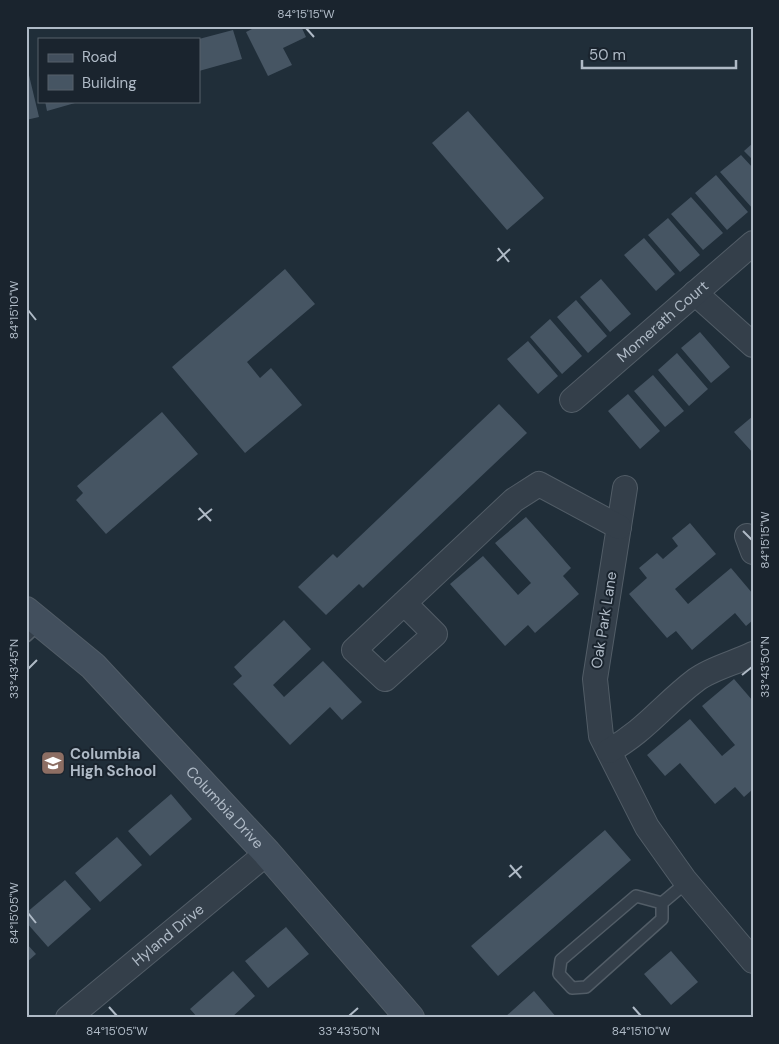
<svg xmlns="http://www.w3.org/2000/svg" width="779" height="1044" font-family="'DM Sans',sans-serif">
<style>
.building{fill:#465563}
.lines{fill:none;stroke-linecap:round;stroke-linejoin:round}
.service-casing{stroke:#525d67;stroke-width:14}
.minor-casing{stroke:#525d67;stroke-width:26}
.secondary-casing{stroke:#525d67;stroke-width:30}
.service{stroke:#343f4a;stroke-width:11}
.minor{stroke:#343f4a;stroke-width:24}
.secondary{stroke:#424f5d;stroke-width:28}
.ticks{fill:none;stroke:#afbac6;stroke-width:2}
.labels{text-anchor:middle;stroke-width:4;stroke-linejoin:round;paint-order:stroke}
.street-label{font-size:15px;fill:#afbac6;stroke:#1a242e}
.poi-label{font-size:15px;font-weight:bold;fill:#afbac6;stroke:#1a242e;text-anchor:start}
.neatline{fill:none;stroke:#afbac6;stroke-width:2}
.ticks-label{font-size:12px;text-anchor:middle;fill:#afbac6}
</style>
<rect width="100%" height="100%" fill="#202e39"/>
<!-- building -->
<path class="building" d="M258 26H301L306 37 283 48 292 65 268 76 246 32Z
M233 30 242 59 199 71V39Z
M28 71 39 117 26 120V72Z
M45 101H75V103L47 111Z
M468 111 544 198 507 230 432 143Z
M753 143V160L744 151Z
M741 155 753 168V209L720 172Z
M716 175 748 212 727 230 695 193Z
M691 197 723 233 703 250 671 214Z
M668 218 700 255 680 272 648 235Z
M644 238 675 274 656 291 624 255Z
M285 269 315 304 247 362 260 378 271 368 302 405 245 453 172 367Z
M601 279 631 314 610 332 580 297Z
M576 300 607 336 588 353 557 317Z
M550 319 582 356 562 374 530 337Z
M700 332 730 367 711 383 681 348Z
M528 341 558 376 538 394 507 359Z
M677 353 708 389 689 406 658 370Z
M653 375 684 411 665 427 634 391Z
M628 394 660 431 640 449 608 411Z
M499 404 527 433 363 588 359 584 326 615 298 587 333 554 337 558Z
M162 412 198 454 106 534 76 500 83 493 77 486Z
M753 416V453L734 432Z
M526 517 571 568 563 576 579 594 535 633 528 625 505 646 450 584 483 556 518 595 531 583 495 543Z
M690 523 716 554 675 589 688 604 731 568 753 594V620L746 626 735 613 692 650 676 631 667 638 629 594 647 578 639 568 657 553 663 559 678 546 672 538Z
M284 620 311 649 273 685 284 697 323 661 362 702 342 720 330 707 290 745 233 684 242 676 234 667Z
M734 679 753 701V789L744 797 735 787 715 804 680 763 665 776 647 755 690 719 722 756 735 745 702 706Z
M171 794 192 819 150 856 128 831Z
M605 830 631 860 498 976 471 946Z
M117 837 142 865 100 902 75 873Z
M65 880 91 909 48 947 26 922V913Z
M286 927 309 954 268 988 245 961Z
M26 943 36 954 26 963Z
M671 951 698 982 671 1005 644 974Z
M233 971 255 996 231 1018H198L190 1009Z
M534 991 557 1018H504Z"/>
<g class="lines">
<defs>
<path id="service" d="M26 636 40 623
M662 903 636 896 561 960 559 974 572 988 586 987 662 919V903L687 882"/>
<g id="minor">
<path d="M695 293 753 345"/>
<path id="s1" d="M572 400 753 243"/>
<path d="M625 488 595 679 601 736 647 827 684 879 753 961"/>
<path d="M747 536 753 552"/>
<path d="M404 603 435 634 385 679 354 650 514 500 539 484 619 527"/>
<path d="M609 751C645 731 664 704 696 680 712 668 735 663 753 654"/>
<path id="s2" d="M68 1018 267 853"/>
</g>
<g id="secondary">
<path id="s3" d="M26 611 93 666 267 853 410 1018"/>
</g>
</defs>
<!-- service casing -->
<use href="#service" class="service-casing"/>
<!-- minor casing -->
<use href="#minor" class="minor-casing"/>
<!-- secondary casing -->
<use href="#secondary" class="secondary-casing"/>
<!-- service -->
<use href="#service" class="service"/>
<!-- minor -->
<use href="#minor" class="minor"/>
<!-- secondary -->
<use href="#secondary" class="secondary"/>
</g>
<!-- ticks -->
<path class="ticks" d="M306 28 314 37M498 248 509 262M497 261 510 249M28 310 36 320M199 508 211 521M198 520 212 509M743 531 752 540M28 669 37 660M742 675 752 667M510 865 521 878M509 877 522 866M28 913 36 923M109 1007 117 1016M633 1007 641 1016M349 1016 358 1008"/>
<!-- icons -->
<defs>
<symbol id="school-square" viewBox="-11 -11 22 22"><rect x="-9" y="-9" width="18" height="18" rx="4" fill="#8d6e63" stroke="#1a242e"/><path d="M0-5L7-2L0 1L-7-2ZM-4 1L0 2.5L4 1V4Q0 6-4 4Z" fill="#fff"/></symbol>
</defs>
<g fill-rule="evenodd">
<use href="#school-square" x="39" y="749" width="28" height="28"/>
</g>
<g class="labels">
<!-- street labels -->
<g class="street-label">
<text dy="5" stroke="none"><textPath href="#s1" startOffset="120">Momerath Court</textPath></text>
<text transform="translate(604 620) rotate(-81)" y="5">Oak Park Lane</text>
<text dy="5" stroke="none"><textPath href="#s3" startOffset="280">Columbia Drive</textPath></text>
<text dy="5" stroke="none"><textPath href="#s2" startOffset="130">Hyland Drive</textPath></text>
</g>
<!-- poi labels -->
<g class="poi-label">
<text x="70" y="759">Columbia<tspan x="70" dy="17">High School</tspan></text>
</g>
</g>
<!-- border -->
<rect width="779" height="1044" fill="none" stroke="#1a242e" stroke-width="55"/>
<!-- legend -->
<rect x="38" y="38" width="162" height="65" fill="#1a242e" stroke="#56606b"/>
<rect x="48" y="54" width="25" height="8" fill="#424f5d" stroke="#56606b"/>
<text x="82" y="62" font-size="15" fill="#afbac6">Road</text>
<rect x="48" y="75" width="25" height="15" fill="#465563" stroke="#56606b"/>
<text x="82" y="88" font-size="15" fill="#afbac6">Building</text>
<!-- scale -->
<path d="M582 60v8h154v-8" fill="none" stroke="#afbac6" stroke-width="2.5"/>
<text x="589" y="60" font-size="15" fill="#afbac6" stroke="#1a242e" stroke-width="4" paint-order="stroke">50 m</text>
<rect x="28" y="28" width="724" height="988" class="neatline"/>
<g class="ticks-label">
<text x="306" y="18">84°15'15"W</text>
<text transform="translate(14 310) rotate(-90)" y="4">84°15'10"W</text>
<text transform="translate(765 540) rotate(-90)" y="4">84°15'15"W</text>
<text transform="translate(765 667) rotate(-90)" y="4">33°43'50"N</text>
<text transform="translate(14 669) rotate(-90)" y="4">33°43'45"N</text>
<text transform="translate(14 913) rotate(-90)" y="4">84°15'05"W</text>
<text x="117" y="1035">84°15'05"W</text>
<text x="349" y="1035">33°43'50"N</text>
<text x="641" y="1035">84°15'10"W</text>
</g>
</svg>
